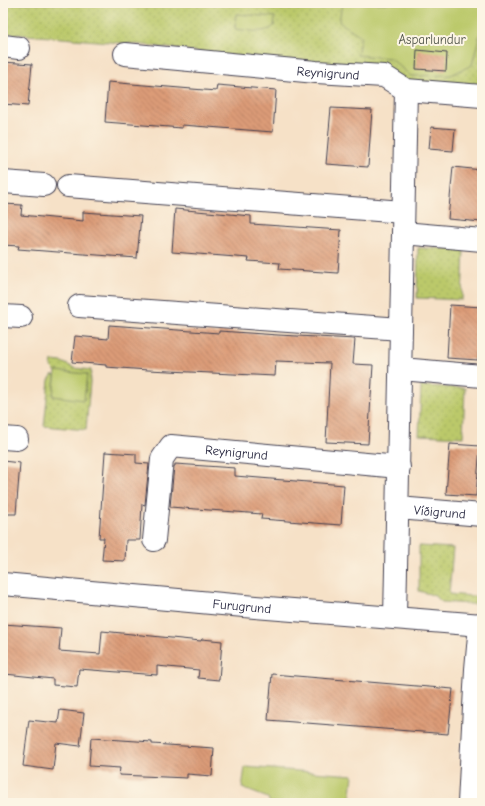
<svg xmlns="http://www.w3.org/2000/svg" width="485" height="806" font-family="'Comic Neue',sans-serif">
<style>
.grass{fill:url(#grass-dots);stroke:#6e7653}
.green{fill:#bbc96b;stroke:#6e7653}
.building{fill:url(#building-back-hatch)}
.lines{fill:none;stroke-linecap:round;stroke-linejoin:round}
.street-casing{stroke:#423f50;stroke-width:24}
.street{stroke:#fff;stroke-width:22}
.labels{text-anchor:middle;stroke-width:4;stroke-linejoin:round;paint-order:stroke}
.park-label{font-size:13px;fill:#505449;stroke:#fcf5e5}
.street-label{font-size:13px;fill:#22223b;stroke:#fcf5e5}
</style>
<defs>
<pattern id="grass-dots" width="8" height="8" patternUnits="userSpaceOnUse"><rect width="8" height="8" fill="#bbc96b"/><path d="M2 2h.1M6 6h.1" fill="none" stroke="#a0ac5e" stroke-width="1.8" stroke-linecap="round"/></pattern>
<pattern id="building-back-hatch" width="6" height="6" patternUnits="userSpaceOnUse"><rect width="6" height="6" fill="#dc9b77"/><path d="M-1 5l2 2M0 0l6 6M5-1l2 2" fill="none" stroke="#b27e63"/></pattern>
</defs>
<rect width="100%" height="100%" fill="#fcf5e5"/>
<filter id="ink" filterUnits="userSpaceOnUse"><feTurbulence type="fractalNoise" baseFrequency=".025" numOctaves="2"/><feDisplacementMap in="SourceGraphic" scale="8" xChannelSelector="R" yChannelSelector="G"/><feConvolveMatrix kernelMatrix="1 2 1 2 8 2 1 2 1" color-interpolation-filters="sRGB"/></filter>
<filter id="wash" filterUnits="userSpaceOnUse"><feTurbulence type="fractalNoise" baseFrequency=".012" numOctaves="4" result="noise"/><feDisplacementMap in="SourceGraphic" scale="16" xChannelSelector="R" yChannelSelector="G"/><feGaussianBlur stdDeviation="0.9" result="paint"/><feColorMatrix in="noise" values="0 0 0 0 0 0 0 0 0 0 0 0 0 0 0 0 0 1.4 0 .05"/><feComposite in="paint" operator="in"/></filter>
<g filter="url(#wash)">
<rect width="100%" height="100%" fill="#f6e1c7"/>
<!-- grass -->
<path class="grass" d="M3 3H482V96L366 73 144 45 3 33Z
M418 248 464 249 462 300 417 298Z
M52 361 62 362 74 368 91 370 86 430 44 426 49 380 53 374 55 376 53 396 84 399 87 374 56 372 51 367Z
M421 386 465 388 463 437 419 435Z
M419 546 453 548 449 594 482 597V605L442 602 433 595 419 591Z"/>
<!-- green -->
<path class="green" d="M342 3H482V25L472 65 451 75 411 76 390 58 357 55 361 36 339 22Z
M236 14 275 17 274 26C264 35 247 30 235 29Z
M56 371 87 374 84 400 53 396Z
M245 767 353 775 350 803H270L268 798 242 788Z"/>
<g id="blocks">
<!-- building -->
<path class="building" d="M417 50 447 53 446 71 416 69Z
M3 62 32 64 28 106 3 104Z
M108 82 216 91 217 85 276 90 273 132 182 125V128L105 122Z
M331 108 372 110 368 167 326 164Z
M431 127 455 129 453 151 429 149Z
M453 167 482 170V222L448 219Z
M3 204 22 205 21 215 83 221V212L141 216 137 258 18 249 19 246 3 245Z
M175 209 251 216V224L341 230 338 273 279 269 280 263 248 261 249 258 172 252Z
M450 305 482 307 478 360 447 358Z
M109 325 219 333V331L278 335 355 339 353 364 373 365 368 444 326 442 330 363 276 361 275 376 148 370 106 367V365L72 362 75 336 108 339Z
M450 444 480 446 476 496 446 494Z
M105 452 136 454V463L149 464 145 505 142 504 140 540H126L125 561 102 560 104 538H99Z
M3 461 20 463 16 514H3Z
M175 464 235 468V476L344 485 341 525 261 519 262 514 170 507 174 466H175Z
M3 624 61 628 59 651 100 654 102 631 201 641 202 639 222 641 219 680 198 678 199 670 157 666V675L79 669 77 687 53 685V679L5 674 6 662 3 661Z
M272 674 453 689 448 734 268 720Z
M60 710 84 713 80 746 56 743 53 770 23 766 29 720 58 723Z
M91 738 152 742V744L214 748 212 776 187 774V778L119 775 120 768 89 766Z"/>
</g>
</g>
<g filter="url(#ink)">
<use href="#blocks" fill-opacity="0" stroke="#423f50" stroke-width="1"/>
<g class="lines">
<defs>
<g id="street">
<path d="M3 46 19 48"/>
<path id="s1" d="M125 54 316 72 384 76 406 90 482 96"/>
<path d="M3 182 44 185"/>
<path d="M68 186 403 212"/>
<path d="M403 233 482 240"/>
<path d="M79 306 401 329"/>
<path d="M3 316 21 317"/>
<path d="M401 369 482 376"/>
<path d="M3 438 17 439"/>
<path id="s2" d="M398 508 482 515"/>
<path id="s3" d="M154 540 162 459 171 446 399 467"/>
<path id="s4" d="M3 584 255 607 482 625"/>
<path d="M395 617 406 90"/>
<path d="M469 803 476 669 480 624"/>
</g>
</defs>
<!-- street casing -->
<use href="#street" class="street-casing"/>
<!-- street -->
<use href="#street" class="street"/>
</g>
</g>
<g class="labels">
<!-- park labels -->
<g class="park-label">
<text x="432" y="44">Asparlundur</text>
</g>
<!-- street labels -->
<g class="street-label">
<text dy="5" stroke="none"><textPath href="#s1" startOffset="204">Reynigrund</textPath></text>
<text dy="5" stroke="none"><textPath href="#s3" startOffset="163">Reynigrund</textPath></text>
<text dy="5" stroke="none"><textPath href="#s2" startOffset="42">Víðigrund</textPath></text>
<text dy="5" stroke="none"><textPath href="#s4" startOffset="240">Furugrund</textPath></text>
</g>
</g>
<!-- margin -->
<rect width="485" height="806" fill="none" stroke="#fcf5e5" stroke-width="16"/>
</svg>
